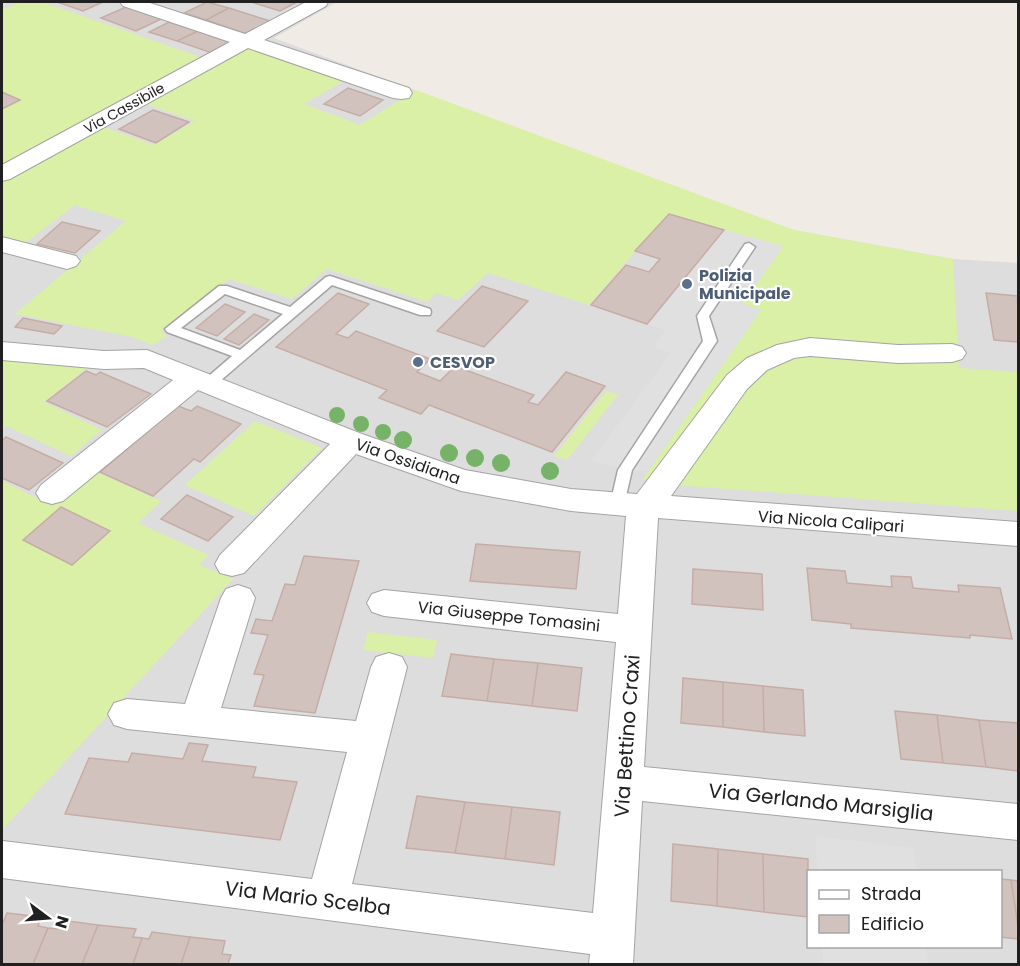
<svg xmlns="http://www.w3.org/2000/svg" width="1020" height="966" font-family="Poppins,sans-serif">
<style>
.residential{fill:#dedddd;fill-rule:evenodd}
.grass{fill:#daf0a7}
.parking{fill:#e0e0e0}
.building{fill:#d2c2be;stroke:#c5ada6;stroke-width:1.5}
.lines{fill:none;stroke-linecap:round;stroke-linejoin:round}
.lane-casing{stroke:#a4a4a4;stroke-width:3}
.street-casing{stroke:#a4a4a4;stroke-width:2}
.lane{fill:#fff;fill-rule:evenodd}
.street{fill:#fff;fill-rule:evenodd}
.tree{fill:#76b368}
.service-dot{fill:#5c6f8a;stroke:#fff;stroke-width:2}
.labels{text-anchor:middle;stroke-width:4.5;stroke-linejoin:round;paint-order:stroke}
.far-street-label{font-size:14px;fill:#202020;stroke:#fff}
.service-label{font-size:16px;font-weight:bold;fill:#4e5e75;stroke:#fff;text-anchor:start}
.street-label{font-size:16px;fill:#202020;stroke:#fff}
.near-street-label{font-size:20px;fill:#202020;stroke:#fff}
</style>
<rect width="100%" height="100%" fill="#f1ebe5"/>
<!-- residential -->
<path class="residential" d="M2 2H337L274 38 794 230 953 259 1018 263V964H2ZM808 872H1000V946H808Z"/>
<!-- grass -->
<path class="grass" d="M21 2H42L203 58 2 167V10Z
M247 48 344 81 304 104 360 125 416 90 794 230 953 259 959 368 1018 372V511L675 485 643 479 761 310 742 304 783 247 668 214 589 305 488 273 458 300 436 293 427 302 327 269 292 299 229 279 161 332 167 336 153 345 132 337 15 314 126 221 75 205 25 243 2 238V182L101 126 153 145 195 121 143 103Z
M2 359 87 368 44 402 102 430 71 456 6 426 2 429Z
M606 391 618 395 567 460 554 456Z
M255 421 322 448 254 516 185 485Z
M94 471 161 501 138 523 208 555 199 565 233 579 2 830V481L52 506Z
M368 632 437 640 433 658 363 650Z"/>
<!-- parking -->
<path class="parking" d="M724 230 783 246 743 304 761 310 648 471 625 470 591 461 671 353 654 347 666 330 647 324Z
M815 836 913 848 917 871H817Z
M822 947H926L928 964H823Z"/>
<!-- building -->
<path class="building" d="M57 2H103L83 11Z
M207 2 229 8 206 20 184 13Z
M251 2H297L280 11Z
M126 7 161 19 136 31 101 18Z
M229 8 270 21 247 34 206 20Z
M169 22 198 31 177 41 149 32Z
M198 31 232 43 212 53 177 41Z
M348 88 383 100 360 116 324 104Z
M2 92 20 100 2 109Z
M153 110 189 122 156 143 119 129Z
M669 214 724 230 647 324 591 305 626 265 649 272 660 259 635 251Z
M62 222 100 231 75 253 37 244Z
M482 286 528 301 484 347 437 331Z
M338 293 369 304 336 334 348 338 356 331 430 359 417 372 440 381 455 366 534 395 528 402 538 405 566 372 605 386 552 452 429 405 421 414 379 398 387 390 276 347Z
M986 293 1018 296V342L994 340Z
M225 304 245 312 217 336 196 328Z
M254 314 269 320 239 345 224 339Z
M23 318 62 326 54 334 15 327Z
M86 371 96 375 100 372 151 394 107 427 47 401Z
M178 406 191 411 197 406 241 424 200 462 194 459 153 496 100 472Z
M6 437 63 463 29 490 2 478V441Z
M187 495 233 517 208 541 161 519Z
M61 507 110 531 72 565 23 540Z
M476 544 580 552 576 589 470 581Z
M304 556 359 561 315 713 254 706 264 675 254 674 268 635 251 633 256 619 272 621 285 584 295 585Z
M807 568 845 571 847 583 892 587 891 576 911 577 913 588 959 592 958 585 1000 588 1012 639 970 635V638L851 628V624L812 620Z
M693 569 762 574 763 610 692 604Z
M451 654 494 659 487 701 442 696Z
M494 659 538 663 532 706 487 701Z
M538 663 582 668 577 711 532 706Z
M683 678 723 682V727L681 723Z
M723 682 763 686 764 732 723 727Z
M763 686 803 690 805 736 764 732Z
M895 711 937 715 943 763 901 759Z
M937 715 979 720 986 767 943 763Z
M979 720 1018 723V771L986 767Z
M189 743 208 745 202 761 256 767 253 777 297 782 280 840 65 814 89 758 128 762 132 753 183 759Z
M417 796 465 802 455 853 406 848Z
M465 802 512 807 505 859 455 853Z
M512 807 560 812 554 865 505 859Z
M673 844 718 849 717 906 671 901Z
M718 849 763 854 764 912 717 906Z
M763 854 808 859V917L764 912Z
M1000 879 1011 880 1018 926V939L1000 937Z
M1011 880 1018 881V926Z
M7 913 41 917 38 926 48 928 33 964H2V925Z
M61 920 98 925 82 964H33L48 928 58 929Z
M98 925 136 929 133 937 142 938 133 964H82Z
M152 932 190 937 181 964H133L142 938 149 939Z
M190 937 225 941 222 954 231 955 228 964H181Z"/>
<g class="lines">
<defs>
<path id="lane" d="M749 243 755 247 709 316 717 341 632 470 623 509H613L610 505 618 470 703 341 697 316 745 244Z
M330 276 430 309 431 312 430 315H420L332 285 213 387 208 388 201 384 203 381 232 356 167 332 165 329 219 286H227L290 307 326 277ZM225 294 283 314 240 350 181 328Z"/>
<path id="street" d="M120 2H147L245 34 306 2H328L326 6 264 40 409 88 412 93 409 98 401 99 393 98 248 48 10 179 2 181V165L230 42 123 6Z
M2 237 76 256 80 261 76 266 67 269 2 252Z
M810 338 898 345 952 344 962 347 966 353 962 359 952 362 898 363 810 356 794 358 767 370 747 389 671 496 1018 522V546L658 518 644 767 1018 804V840L642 801 633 964H589L590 954 2 878 3 841 312 879 347 752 127 729 114 725 108 714 114 703 127 699 185 704 221 598 226 589 238 585 250 589 255 598 221 708 356 721 371 667 376 657 389 653 402 657 407 667 352 884 593 913 616 642 384 616 372 612 367 603 372 594 384 590 618 614 626 516 571 511 461 491 356 454 244 573 232 576 220 573 215 564 220 555 330 444 198 390 63 501 52 504 41 501 36 493 41 485 173 380 144 368 104 369 2 360V342L104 351 147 350 362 434 465 470 571 489 637 494 727 375 747 358 777 345Z"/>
</defs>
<!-- lane casing -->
<use href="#lane" class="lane-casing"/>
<!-- street casing -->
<use href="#street" class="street-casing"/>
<!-- lane -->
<use href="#lane" class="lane"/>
<!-- street -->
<use href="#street" class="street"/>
</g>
<!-- trees -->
<g class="tree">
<circle cx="337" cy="415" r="8"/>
<circle cx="361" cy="424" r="8"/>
<circle cx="383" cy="432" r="8"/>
<circle cx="403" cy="440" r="9"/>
<circle cx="449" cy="453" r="9"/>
<circle cx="475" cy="458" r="9"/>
<circle cx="501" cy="463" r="9"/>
<circle cx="550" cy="471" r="9"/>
</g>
<!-- markers -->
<g class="service-dot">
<circle cx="687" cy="284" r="6"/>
<circle cx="418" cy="362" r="6"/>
</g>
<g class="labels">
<!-- far-street labels -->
<g class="far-street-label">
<text transform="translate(124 108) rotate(-29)" y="5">Via Cassibile</text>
</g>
<!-- service labels -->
<g class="service-label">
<text x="699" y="281">Polizia<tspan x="699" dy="18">Municipale</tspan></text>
<text x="430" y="368">CESVOP</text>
</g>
<!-- street labels -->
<g class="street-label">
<text transform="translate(408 461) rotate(19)" y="6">Via Ossidiana</text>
<text transform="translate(831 521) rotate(4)" y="6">Via Nicola Calipari</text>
<text transform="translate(509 616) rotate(6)" y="6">Via Giuseppe Tomasini</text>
</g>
<!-- near-street labels -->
<g class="near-street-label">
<text transform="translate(627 736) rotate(-86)" y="7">Via Bettino Craxi</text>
<text transform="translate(821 802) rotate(6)" y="7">Via Gerlando Marsiglia</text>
<text transform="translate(308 898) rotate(7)" y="7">Via Mario Scelba</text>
</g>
</g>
<!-- border -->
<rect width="1020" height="966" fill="none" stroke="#202020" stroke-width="6"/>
<!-- legend -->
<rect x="807" y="870" width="195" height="78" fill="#ffffff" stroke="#a6a6a6" stroke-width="1.5"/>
<rect x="819" y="890" width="30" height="9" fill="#ffffff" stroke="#a6a6a6" stroke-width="1.5"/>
<text x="861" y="900" font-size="18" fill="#202020">Strada</text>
<rect x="819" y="915" width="30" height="18" fill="#d2c2be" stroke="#a6a6a6" stroke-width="1.5"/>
<text x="861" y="930" font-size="18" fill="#202020">Edificio</text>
<!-- north arrow -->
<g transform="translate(48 918) rotate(106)" stroke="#ffffff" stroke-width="4.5" paint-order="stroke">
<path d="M0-4.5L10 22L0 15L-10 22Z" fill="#202020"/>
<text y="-9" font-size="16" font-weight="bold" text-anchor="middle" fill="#202020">N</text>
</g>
</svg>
